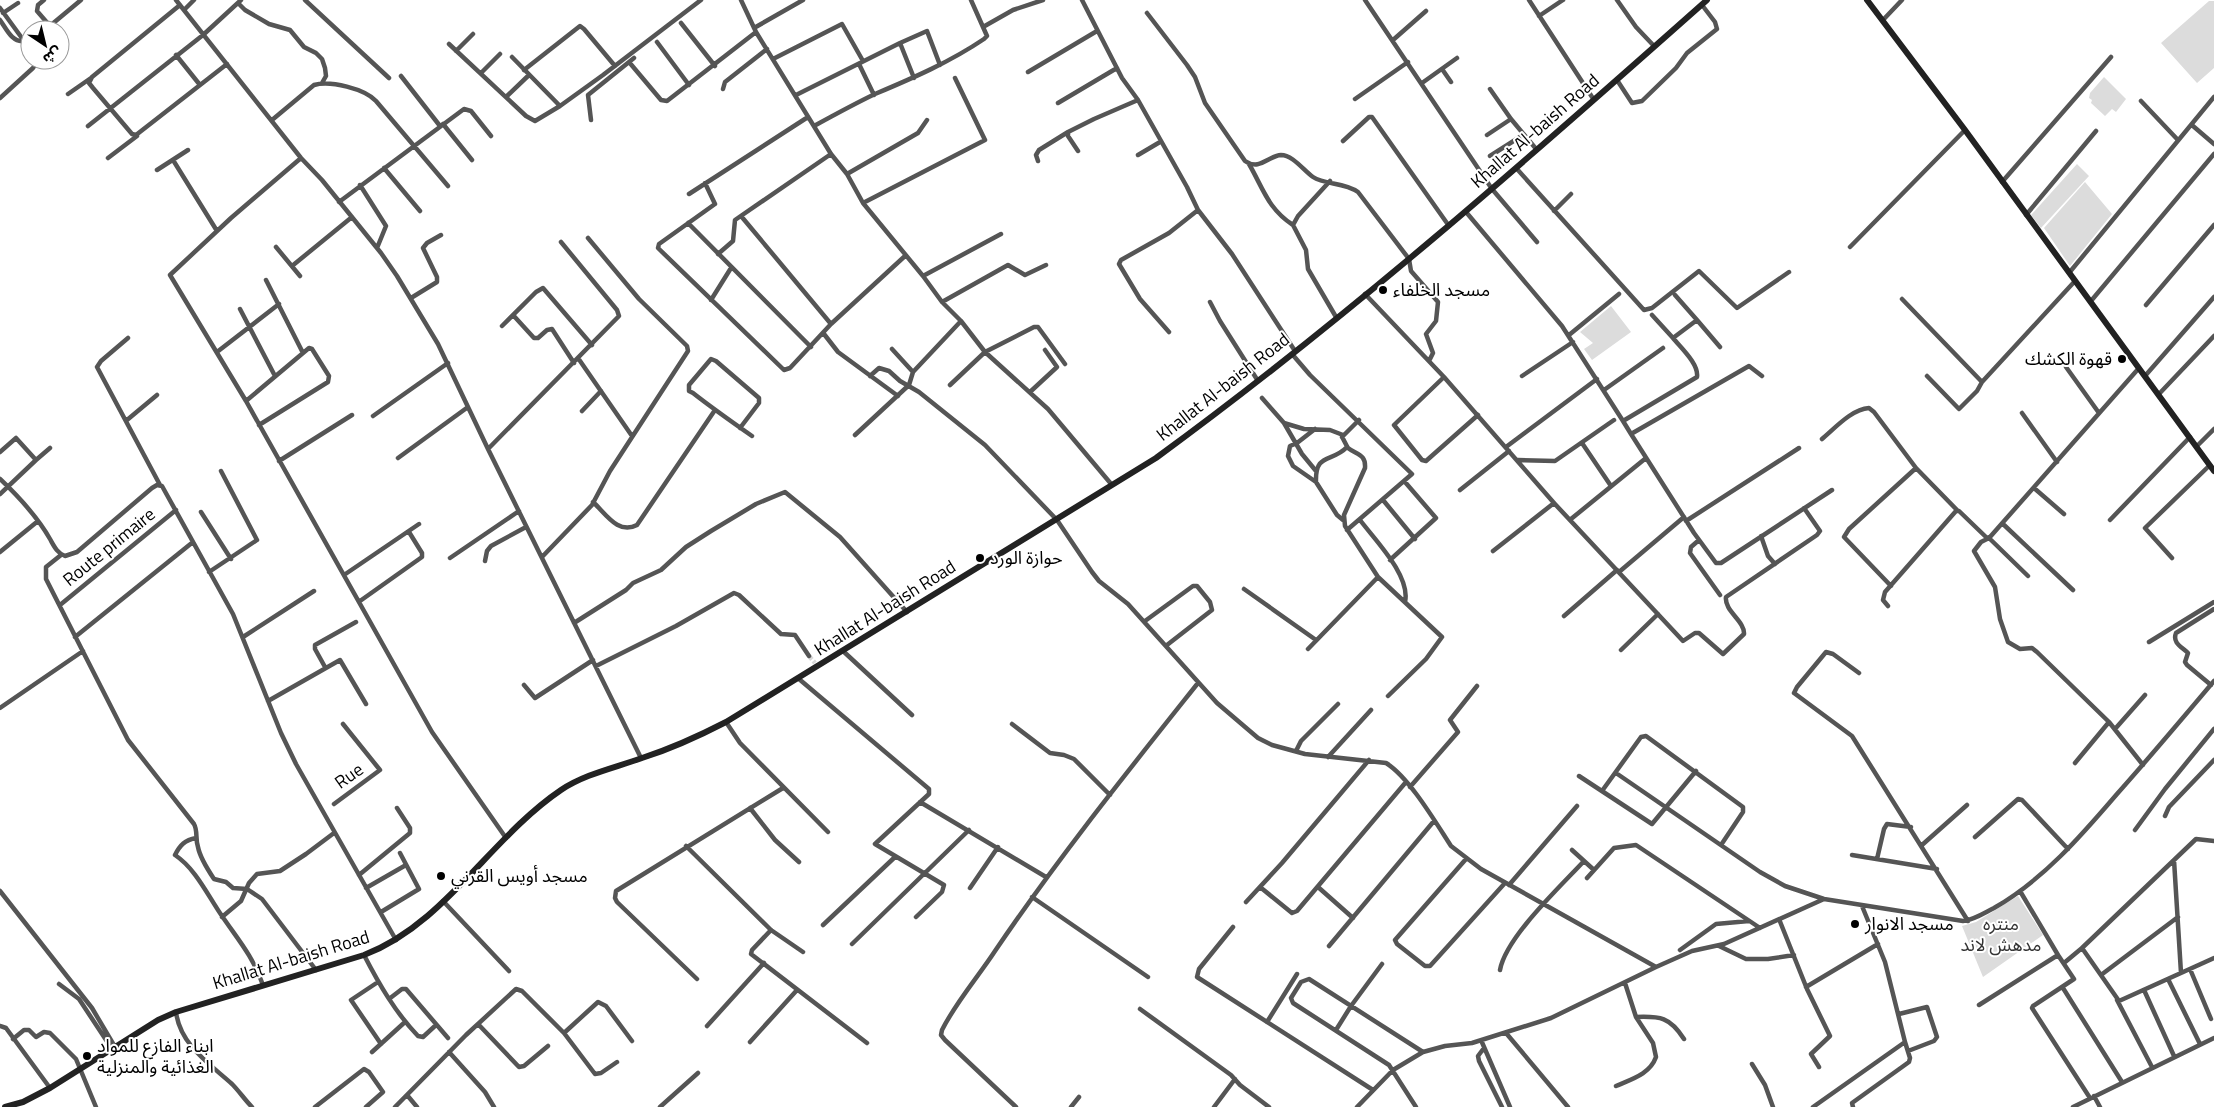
<svg xmlns="http://www.w3.org/2000/svg" width="2214" height="1107" font-family="'Titillium Web','Noto Sans Arabic',sans-serif">
<style>
.green{fill:#dcdcdc}
.lines{fill:none;stroke-linecap:round;stroke-linejoin:round}
.street-tunnel{stroke:#d9d9d9;stroke-width:4.5;stroke-dasharray:4.5 2;stroke-linecap:butt}
.street{stroke:#555;stroke-width:4.5}
.secondary{stroke:#222;stroke-width:6}
.poi-dot{fill:#000;stroke:#fff;stroke-width:2}
.labels{text-anchor:middle;stroke-width:4;stroke-linejoin:round;paint-order:stroke}
.street-label{font-size:18px;fill:#000;stroke:#fff}
.poi-label{font-size:18px;fill:#000;stroke:#fff;text-anchor:start}
.park-label{font-size:18px;fill:#333;stroke:#fff}
</style>
<rect width="100%" height="100%" fill="#fff"/>
<!-- green -->
<path class="green" d="M2209 1H2214V68L2197 83 2161 43Z
M2104 77 2126 99 2116 112 2112 109 2105 116 2091 103 2092 100 2089 98 2090 93Z
M2077 164 2089 176 2041 228 2031 215Z
M2085 182 2112 214 2070 266 2044 228Z
M1611 306 1631 332 1592 360 1584 349 1593 343 1580 332Z
M2018 896 2043 935 1983 977 1962 926 1976 922Z"/>
<g class="lines">
<!-- street-tunnel -->
<path class="street-tunnel" d="M809 656 815 663"/>
<!-- street -->
<path class="street" d="M44 0 38 5 37 11 50 26
M176 0 301 158 322 180 381 253 397 276 438 344 488 449 641 758
M305 0 389 78
M741 0 756 32 831 154 847 174 863 203 923 276 942 302 961 321 985 352 1048 409 1112 485
M1082 0 1122 78 1138 100 1187 187 1198 210 1232 254 1295 351
M1365 0 1492 189 1537 242
M1529 0 1594 100
M1617 0 1636 27 1654 46
M238 3 245 10 269 24 290 30 304 47 316 53 322 59 325 68 326 76 322 83
M180 5 92 77 89 83 93 88 132 134 136 135 227 64
M0 8 27 45
M184 10 194 0
M3 13 18 3
M1147 13 1187 65 1195 77 1205 103 1245 161C1260 171 1268 156 1281 155 1293 155 1304 171 1313 177 1325 185 1344 182 1358 192L1409 259 1411 271 1438 302 1436 321 1426 334 1433 353 1429 361
M1539 16 1563 0
M0 20C6 28 12 43 24 41
M1883 20 1902 0
M681 23 715 66
M983 27 1013 10 1043 0
M754 28 803 0
M45 30 81 0
M1393 40 1426 11
M30 42 26 48 30 55
M657 42 689 85
M900 43 927 31 940 65
M449 44 526 116 535 121 560 106 603 75 701 0
M456 51 473 34
M176 55 200 85
M512 57 560 106
M773 59 842 24 863 61
M629 62 661 100 667 101 756 32
M859 64 874 95
M1442 69 1451 82
M524 70 580 26 584 29 615 66
M1028 72 1097 31
M481 73 500 54
M401 76 440 126
M1617 80 1632 103 1642 101 1676 68 1687 53 1717 29 1715 22 1702 5
M1422 83 1457 58
M723 89 725 82 767 49
M1490 89 1511 119 1537 150
M68 94 91 78
M796 95 900 43 914 78
M506 97 529 75
M0 98 33 68 36 64 33 60
M1355 99 1408 62
M2141 101 2177 139
M1058 103 1117 68
M272 120 314 85C330 80 365 89 376 101L448 186
M591 120 588 95 634 58
M443 124 472 160
M88 126 203 35 241 0
M814 126C834 115 854 104 875 94 913 78 950 62 984 39L987 36 971 0
M2193 126 2214 144
M1487 135 1511 119
M1343 141 1369 117H1372L1449 226
M1078 151 1068 136V132L1094 119 1138 100
M1138 155 1160 142
M1490 156 1523 135
M108 158 137 136
M301 158 231 218 170 275 246 401 432 732 506 838
M173 160 217 231
M1038 161 1036 155 1039 150 1068 132
M1249 164C1263 188 1268 209 1293 225
M384 168 420 211
M1517 169 1644 310 1652 308 1699 271 1737 308 1789 272
M157 170 188 150
M847 174 918 133 927 120
M1330 181 1298 216 1293 225 1306 250 1308 269 1336 317
M2002 182 2111 57
M705 183 715 204 659 244 658 248 784 370 790 368 831 324 905 256
M360 185 386 226 377 248
M689 194 808 117
M339 202 464 109 471 111 491 136
M863 203 985 140 955 78
M1554 211 1571 194
M1466 212 1562 326 1623 421 1697 377C1699 364 1681 348 1673 338L1697 320 1720 347
M2026 215 2096 131
M741 216 831 324
M688 223 811 347
M276 247 300 276
M1850 247 1965 130
M718 254 733 241 735 220 831 154
M292 266 352 217
M2069 273 2214 97
M923 276 1001 234
M266 280 303 353
M1365 294 1444 377 1554 503 1683 641 1695 633H1699L1723 654 1744 634C1745 621 1724 611 1726 597L1817 535 1820 531 1804 508
M1675 295 1697 320
M411 298 437 282V277L423 248 427 243 441 235
M1902 299 1982 382 2075 281
M711 300 731 268
M2091 301 2214 154
M942 302 1008 265 1025 275 1046 265
M1210 302 1220 321 1258 381
M2146 305 2214 225
M240 309 275 376
M513 315 534 338H538L547 330 552 329 574 363
M1652 315 1673 338
M502 326 536 292 543 288 592 345
M1169 332 1140 299 1119 264 1121 260 1169 233 1198 210
M824 334 838 352 898 396
M1569 335 1619 294
M128 338 101 361 97 367 160 485
M892 349 913 372
M217 352 279 304
M1292 354 1310 375 1412 474 1347 530
M578 358 632 436
M2066 367 2099 413
M870 376 879 368 889 371 900 381 919 392 985 445 1057 520 1092 572 1099 581 1128 604 1217 703 1258 738 1272 745 1305 754 1386 763C1409 777 1436 823 1451 846L1481 869 1656 967 1692 951 1724 944 1824 899
M1522 376 1573 342
M1762 376 1749 366 1631 434 1694 533 1716 563H1721L1832 490
M1927 376 1959 409 1977 391 1982 382
M2145 376 2214 297
M1444 377 1394 425 1422 460 1426 461 1478 415
M950 385 985 352 1034 327H1038L1065 364
M1604 390 1663 348
M1030 392 1057 367 1045 350
M2159 394 2214 336
M1262 398 1284 423
M246 401 309 348 312 349 329 376 328 382 259 425
M582 411 601 391
M2022 413 2057 462
M373 416 448 363
M127 420 157 395
M1359 420 1342 437C1344 440 1346 445 1348 448 1357 455 1366 454 1365 468L1344 515 1345 526 1378 577 1442 637 1426 659 1388 696
M1623 421 1631 434
M740 428 759 403V398L716 361 711 359 689 385V391L693 393C712 408 732 422 752 436
M1315 429 1297 443 1290 446 1288 456 1293 466 1316 482 1337 515 1343 520
M855 435 909 385 913 372 961 321
M1822 439C1835 428 1852 409 1869 408L1874 412 1916 468 1957 510
M1582 443 1611 486
M2197 446 2214 429
M1506 447 1597 379
M488 449 619 316 617 310 561 242
M0 452 16 438 36 460 0 494
M398 458 468 407
M36 460 50 448
M1518 460 1555 461 1614 420
M279 461 352 415
M1316 471 1302 454 1284 423 1304 429 1330 430 1343 435
M0 479C19 497 37 516 50 539 54 546 57 553 65 556L77 552 152 488 157 485 162 486 233 614 281 733 296 764 396 940
M1316 482C1315 452 1332 463 1347 447
M2034 488 2064 514
M1460 490 1509 451
M1383 500 1415 539
M593 502C606 514 618 535 637 525L715 410
M201 512 231 559
M1571 519 1646 458
M1360 520C1375 540 1411 576 1405 602
M2110 520 2190 437
M1686 521 1799 448
M2003 524 2073 590
M1761 536 1768 556 1775 564
M1699 540 1691 547 1690 553 1720 595
M1493 551 1554 503
M0 552 38 521
M61 555 46 567V579L128 740 194 824C198 831 195 838 198 847 200 858 208 870 214 879L226 882 233 888 247 889 262 899 316 970
M542 557 592 505 610 471 688 351 687 346 639 299 588 238
M450 558 519 511
M2172 558 2145 528 2210 465
M1390 560 1436 518 1405 482
M485 561 487 551 491 546 526 527
M209 572 257 540 221 471
M1619 572 1684 517
M344 575 419 524
M2028 576 1989 538 1981 542 1974 551 1995 587 2000 619 2008 642 2020 649 2032 648 2037 652 2109 722 2143 765
M1891 586 1844 537 1849 529 1916 468
M1244 589 1316 640
M360 601 422 557V553L409 532
M60 605 176 510
M1888 606 1883 600 1885 592 1956 511H1959L1987 538 1990 537 2139 368
M1564 616 1617 570
M1145 621 1193 586H1197L1210 602 1212 610 1167 645
M574 623 626 590 633 583 661 570 686 547 711 531 756 504 785 492 840 537 907 612
M75 637 193 542
M243 637 314 591
M2149 642 2214 602
M1308 649 1378 577
M1621 650 1658 614
M843 651 912 715
M596 666 676 626 734 593 739 595 781 634 795 635 809 656
M325 667 315 649V645L356 622
M1859 673 1833 654 1826 652 1797 687 1794 693 1852 736 1968 921
M799 679 929 789V794L875 844 944 885 942 892 916 917
M524 685 535 698 593 660
M2211 685 2187 665 2185 662 2188 653C2182 647 2172 643 2176 633L2214 609
M268 701 340 660 366 704
M0 708 83 651
M726 722 740 743 828 832
M1012 724 1050 753 1064 755 1074 759 1110 795
M2115 729 2145 695
M1296 751 1301 741 1338 704
M1328 757 1371 710
M2075 763 2109 722
M1616 773 1760 872 1785 886 1824 899 1963 921C1974 920 1984 913 1994 908 2043 880 2081 836 2117 794 2150 757 2182 719 2214 681
M1579 776 1652 824 1696 771
M1410 787 1458 732 1450 720 1477 686
M1602 791 1641 737 1646 736 1743 807V812L1721 845
M920 802 1046 877
M334 804 380 770 343 724
M750 808 775 840 799 862
M2165 816 2169 807 2214 760
M2135 830 2165 789 2214 729
M1975 837 2018 799 2022 800 2068 849
M196 838C185 840 180 845 175 855 196 869 208 896 222 916 239 941 252 955 263 985
M2214 841 2196 839 2082 948 2119 1001 2214 958
M1922 845 1967 805
M686 846 771 930 803 952
M1572 850 1594 870
M1852 855 1937 869
M1466 859 1395 940 1397 944 1425 966H1430L1505 883
M1877 859 1884 829 1887 824 1911 827
M2174 860 2181 973
M359 875 410 833V828L397 808
M1587 878 1614 848 1636 845 1760 928
M1509 885 1577 806
M1260 887 1292 913 1297 911 1406 782
M1318 887 1353 918
M366 888 406 865
M970 888 998 847
M0 891 92 1008 115 1047
M1032 897 1148 977
M443 901 509 971
M1246 902 1282 863 1369 760
M381 912 419 889 400 853
M222 917 241 901 249 883 257 874 280 871 306 854 334 833
M1779 919 1807 989 1830 1036 1811 1054 1819 1067
M823 925 895 857
M1233 927 1199 969 1197 977 1373 1090
M771 930 752 950 751 954 867 1043
M852 944 969 830
M1329 946 1434 821
M1719 946 1746 959H1768L1794 955
M1680 950 1716 924 1749 921
M364 955C379 984 395 1012 418 1036L423 1037 436 1025
M2058 955 2074 979 2033 1006 2032 1008 2090 1098
M2064 963 2082 948
M2190 969 2211 1019
M1500 970C1506 937 1561 886 1584 861
M2101 975 2178 917
M697 979 617 902 615 898 616 891 783 788
M2168 979 2200 1044
M378 982 351 1000 381 1044
M59 984 79 999 112 1049
M1806 987 1878 944
M2063 988 2122 1082
M2144 990 2174 1056
M389 999 402 989H406L448 1038
M2117 1000 2152 1067
M1979 1005 2058 955 2020 891
M1140 1009 1231 1075 1240 1085 1269 1107
M176 1012C180 1045 210 1064 232 1084 239 1091 245 1100 252 1107
M1899 1014 1927 1007 1937 1037 1934 1041 1908 1051
M1636 1017C1660 1016 1670 1017 1684 1039
M1267 1022 1297 974
M478 1024 519 1067 524 1066 548 1046
M0 1026 6 1028 50 1088
M707 1026 764 963
M1336 1030 1351 1006 1382 964
M564 1033 598 1002 606 1006 632 1041
M1506 1033 1568 1107
M13 1039 24 1030H29L36 1037 44 1032 50 1033 76 1059 96 1107
M1481 1040 1510 1107
M750 1042 797 990
M1484 1048 1478 1056 1479 1061 1502 1107
M372 1052 405 1022
M449 1052 485 1092 494 1107
M1752 1064 1765 1085 1773 1107
M1616 1086C1632 1079 1650 1074 1656 1057L1653 1043 1636 1017 1625 983
M407 1095 417 1107
M2094 1096 2100 1107
M315 1107 364 1069 369 1072 383 1092 366 1107
M395 1107 466 1035 516 989 522 991 564 1033 595 1074 601 1073 617 1062
M660 1107 698 1073
M1016 1107 945 1040 941 1035 942 1030C956 1002 978 977 995 951 1058 858 1128 771 1198 683
M1071 1107 1079 1097
M1214 1107 1235 1079
M1357 1107 1393 1070 1423 1052 1445 1046 1472 1043 1551 1018 1656 967
M1416 1107 1389 1065 1293 1003 1291 998 1301 982 1309 979 1423 1052
M1813 1107 1905 1042 1885 962 1862 906
M1853 1107 1852 1103 1909 1062 1910 1058 1905 1042
M2073 1107 2214 1038"/>
<!-- secondary -->
<path class="secondary" d="M1867 0 1965 130 2214 471
M5 1107 23 1102 50 1088 158 1020 176 1012 364 955C445 924 490 838 561 790 585 774 614 768 642 758 670 749 699 736 726 722L1156 458C1349 317 1529 158 1707 0"/>
</g>
<!-- markers -->
<g class="poi-dot">
<circle cx="1383" cy="290" r="5"/>
<circle cx="2122" cy="359" r="5"/>
<circle cx="980" cy="558" r="5"/>
<circle cx="441" cy="876" r="5"/>
<circle cx="1855" cy="924" r="5"/>
<circle cx="87" cy="1056" r="5"/>
</g>
<g class="labels">
<!-- street labels -->
<g class="street-label">
<text transform="translate(1535 131) rotate(-41)" y="6">Khallat Al-baish Road</text>
<text transform="translate(1223 387) rotate(-38)" y="6">Khallat Al-baish Road</text>
<text transform="translate(109 547) rotate(-39)" y="6">Route primaire</text>
<text transform="translate(885 608) rotate(-32)" y="6">Khallat Al-baish Road</text>
<text transform="translate(349 776) rotate(-35)" y="6">Rue</text>
<text transform="translate(291 960) rotate(-17)" y="6">Khallat Al-baish Road</text>
</g>
<!-- poi labels -->
<g class="poi-label">
<text x="1393" y="296">مسجد الخلفاء</text>
<text x="2112" y="365" text-anchor="end">قهوة الكشك</text>
<text x="990" y="564">حوازة الورد</text>
<text x="451" y="882">مسجد أويس القرني</text>
<text x="1865" y="930">مسجد الانوار</text>
<text x="97" y="1052">ابناء الفازع للمواد<tspan x="97" dy="21">الغذائية والمنزلية</tspan></text>
</g>
<!-- park labels -->
<g class="park-label">
<text x="2001" y="930">منتره<tspan x="2001" dy="21">مدهش لاند</tspan></text>
</g>
</g>
<!-- north arrow -->
<g transform="translate(45 45) rotate(145)"><circle r="24" fill="#ffffff" stroke="#999999"/>
<path d="M0-4L9 19L0 12L-9 19Z" fill="#000000"/>
<text y="-8" font-size="14" font-weight="bold" text-anchor="middle" fill="#000000">ش</text>
</g>
</svg>
